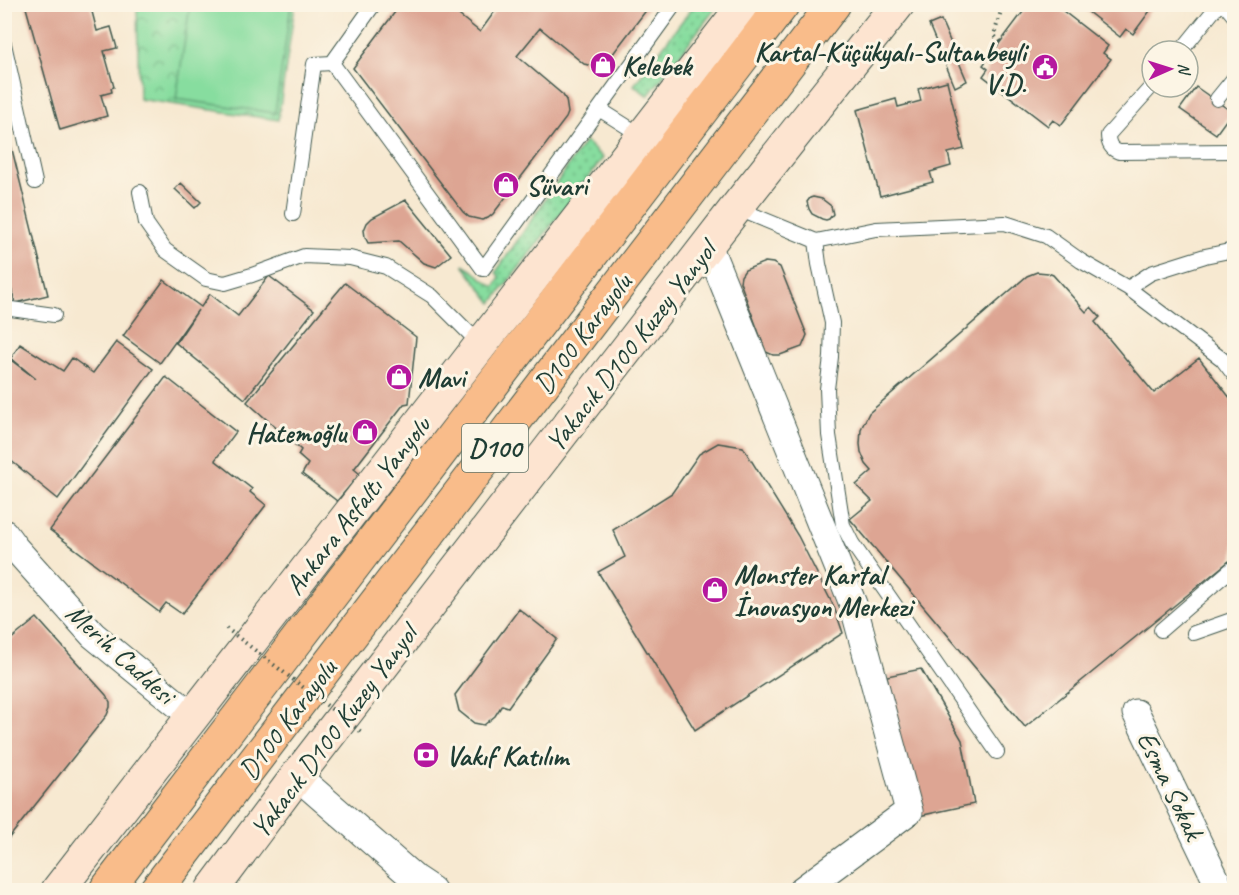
<svg xmlns="http://www.w3.org/2000/svg" width="1239" height="895" font-family="Caveat,sans-serif">
<style>
.grass{fill:url(#grass-dots);stroke:#538d6a;stroke-width:1.5}
.park{fill:url(#park-crowns);stroke:#538d6a;stroke-width:1.5}
.pitch{fill:#87dd9f;stroke:#538d6a;stroke-width:1.5}
.building{fill:#dda593}
.lines{fill:none;stroke-linecap:round;stroke-linejoin:round}
.service-casing{stroke:#3f574c;stroke-width:16}
.minor-casing{stroke:#3f574c;stroke-width:29}
.secondary-casing{stroke:#3f574c;stroke-width:35}
.trunk-casing{stroke:#3f574c;stroke-width:35}
.path{stroke:#3f574c;stroke-width:4;stroke-dasharray:1.5 4.5;stroke-linecap:butt}
.service{stroke:#fff;stroke-width:14}
.minor{stroke:#fff;stroke-width:27}
.secondary{stroke:#fde4d0;stroke-width:33}
.trunk{stroke:#f9bc8a;stroke-width:33}
.path-bridge{stroke:#3f574c;stroke-width:4;stroke-dasharray:1.5 4.5;stroke-linecap:butt}
.labels{text-anchor:middle;stroke-width:6;stroke-linejoin:round;paint-order:stroke}
.shield{fill:#fcf5e5;stroke:#617469;stroke-width:1.5}
.shield-label{font-size:27px;font-weight:bold;fill:#1f3d34}
.poi-label{font-size:28px;font-weight:bold;fill:#1f3d34;stroke:#fcf5e5;text-anchor:start}
.street-label{font-size:28px;fill:#1f3d34;stroke:#fcf5e5}
</style>
<defs>
<pattern id="grass-dots" width="8" height="8" patternUnits="userSpaceOnUse" patternTransform="scale(1.5)"><rect width="8" height="8" fill="#87dd9f"/><path d="M2 2h.1M6 6h.1" fill="none" stroke="#6eb482" stroke-width="1.8" stroke-linecap="round"/></pattern>
<pattern id="park-crowns" width="20" height="18" patternUnits="userSpaceOnUse" patternTransform="scale(1.5)"><rect width="20" height="18" fill="#87dd9f"/><path d="M2 6a3 3 0 1 1 6 0M12 15a3 3 0 1 1 6 0" fill="none" stroke="#6eb482"/></pattern>
</defs>
<rect width="100%" height="100%" fill="#fcf5e5"/>
<filter id="ink" filterUnits="userSpaceOnUse"><feTurbulence type="fractalNoise" baseFrequency=".0167" numOctaves="2"/><feDisplacementMap in="SourceGraphic" scale="12" xChannelSelector="R" yChannelSelector="G"/><feConvolveMatrix kernelMatrix="1 2 1 2 8 2 1 2 1" color-interpolation-filters="sRGB"/></filter>
<filter id="wash" filterUnits="userSpaceOnUse"><feTurbulence type="fractalNoise" baseFrequency=".008" numOctaves="4" result="noise"/><feDisplacementMap in="SourceGraphic" scale="24" xChannelSelector="R" yChannelSelector="G"/><feGaussianBlur stdDeviation="1.35" result="paint"/><feColorMatrix in="noise" values="0 0 0 0 0 0 0 0 0 0 0 0 0 0 0 0 0 1.4 0 .05"/><feComposite in="paint" operator="in"/></filter>
<g filter="url(#wash)">
<rect width="100%" height="100%" fill="#f7e9d1"/>
<!-- grass -->
<path class="grass" d="M694 5H718L648 96 634 85Z
M585 141 603 158 492 303 463 265 473 271 494 287 500 278 496 272Z"/>
<!-- park -->
<path class="park" d="M137 5H295L278 120 139 99Z"/>
<!-- pitch -->
<path class="pitch" d="M190 5H291L275 113 176 99Z"/>
<g id="blocks">
<!-- building -->
<path class="building" d="M25 4H90L97 31 111 27 117 48 104 51 114 87 111 88 112 92 101 95 107 116 60 130Z
M401 4H445L480 32 500 4H651L612 55 602 64 593 66 584 64 540 28 517 56 563 95 566 100 568 113 566 118 493 214 488 218 482 220 469 217 463 212 353 68Z
M1029 4H1054L1108 46 1103 53 1111 59 1061 125 1053 120 1048 126 983 76 988 69 983 65Z
M1078 4H1155L1133 34 1126 29 1120 37Z
M941 20 967 81 955 87 929 25Z
M947 81 964 149 948 153 951 166 930 172 933 182 880 196 857 110 896 99 898 107 921 101 918 89Z
M1196 87 1232 112 1216 134 1180 109Z
M4 117 48 295 15 303 11 287 4 288Z
M181 183 201 202 195 208 175 189Z
M813 197 822 199 831 206 833 214 829 219 826 220 822 219 812 214 809 209 807 202 810 198Z
M406 200 451 255 436 267 424 263 399 241 368 243 365 237 364 230 367 223 372 218Z
M765 262 773 263 780 267 807 335 802 347 780 355H773L766 352 740 282 741 276 745 270Z
M1037 272 1048 273 1053 275 1086 312 1091 307 1100 317 1095 322 1154 393 1199 358 1234 403V557L1025 727 850 519 872 501 856 485 872 471 866 464 861 452 860 444 861 429 869 413 1027 276Z
M269 276 314 310 245 399 176 343 198 310 160 363 123 336 164 280 201 307 210 294 238 316Z
M345 283 416 337 409 403 404 404 354 469 360 474 337 501 302 474 308 464 298 455 301 450 247 402 323 309Z
M116 342 153 369 58 499 4 455V355L36 379 11 358 20 344 63 371 72 358 93 373Z
M166 377 236 432 215 460 252 489 250 492 266 505 182 614 166 603 159 612 50 530Z
M718 443 743 447 798 536 834 607 843 633 695 730 598 572 625 557 613 530 672 493 699 454Z
M519 609 557 639 508 707 502 705 495 716 484 725 474 723 459 711 455 695Z
M37 618 106 695 110 702V707L107 715 4 844V645Z
M921 669 962 740 974 804 914 817 887 676Z"/>
</g>
</g>
<g filter="url(#ink)">
<use href="#blocks" fill-opacity="0" stroke="#3f574c" stroke-width="1.5"/>
<g class="lines">
<defs>
<path id="service" d="M374 4 332 63 483 269 675 4
M1224 4 1234 16
M4 44 35 182
M1181 51 1219 4
M1152 86 1108 135C1108 144 1111 149 1119 152L1234 151
M1217 99 1234 78
M599 109 642 136
M140 192 146 223 165 250 206 279 225 283 252 275 304 256 350 258 386 267 432 296 481 345
M736 208 816 241 876 229 1005 223 1046 236 1081 261 1128 288 1222 359 1234 375
M293 214 314 64 332 63
M816 241 819 264 832 323 831 357 827 389 829 435 843 525 852 543 997 752
M1128 288 1151 273 1205 256 1234 250
M4 308 54 315
M1161 630 1234 567
M1194 633 1234 619"/>
<path id="minor" d="M708 245 853 604 909 811 802 890
M4 533 15 548 93 635 193 717
M1136 713 1221 890
M297 776 414 878 432 890"/>
<path id="secondary" d="M58 890 745 4
M212 890 297 776 736 208 898 4"/>
<path id="trunk" d="M106 890 783 4
M156 890 834 4"/>
</defs>
<!-- service casing -->
<use href="#service" class="service-casing"/>
<!-- minor casing -->
<use href="#minor" class="minor-casing"/>
<!-- secondary casing -->
<use href="#secondary" class="secondary-casing"/>
<!-- trunk casing -->
<use href="#trunk" class="trunk-casing"/>
<!-- path -->
<path class="path" d="M1000 42 994 35 1003 4"/>
<!-- service -->
<use href="#service" class="service"/>
<!-- minor -->
<use href="#minor" class="minor"/>
<!-- secondary -->
<use href="#secondary" class="secondary"/>
<!-- trunk -->
<use href="#trunk" class="trunk"/>
<!-- path-bridge -->
<path class="path-bridge" d="M226 628 364 734"/>
</g>
</g>
<!-- icons -->
<defs>
<symbol id="shop-disc" viewBox="-11 -11 22 22"><circle r="9.5" fill="#b5179e" stroke="#fcf5e5"/><path d="M-5-2.5h2.3a2.7 3.5 0 0 1 5.4 0H5L5.5 6h-11ZM-1.5-2.5h3a1.5 2.3 0 0 0-3 0Z" fill="#fff"/></symbol>
<symbol id="civic-disc" viewBox="-11 -11 22 22"><circle r="9.5" fill="#b5179e" stroke="#fcf5e5"/><path d="M-.6-6.5H3V-4.5H.6V-3L4-1V1h2V6H-6V1h2V-1L-.6-3ZM-1.2 2.5V6h2.4V2.5Z" fill="#fff"/></symbol>
<symbol id="bank-disc" viewBox="-11 -11 22 22"><circle r="9.5" fill="#b5179e" stroke="#fcf5e5"/><path d="M-6-4H6V4H-6ZM0-2.3a2.3 2.3 0 1 0 0 4.6a2.3 2.3 0 1 0 0-4.6Z" fill="#fff"/></symbol>
</defs>
<g fill-rule="evenodd">
<use href="#shop-disc" x="588" y="50" width="30" height="30"/>
<use href="#civic-disc" x="1030" y="52" width="30" height="30"/>
<use href="#shop-disc" x="491" y="170" width="30" height="30"/>
<use href="#shop-disc" x="384" y="362" width="30" height="30"/>
<use href="#shop-disc" x="350" y="417" width="30" height="30"/>
<use href="#shop-disc" x="700" y="575" width="30" height="30"/>
<use href="#bank-disc" x="411" y="740" width="30" height="30"/>
</g>
<g class="labels">
<!-- shield labels -->
<rect class="shield" x="462" y="424" width="66" height="48" rx="4.5"/>
<g class="shield-label">
<text x="495" y="457">D100</text>
</g>
<!-- poi labels -->
<g class="poi-label">
<text x="1026" y="61" text-anchor="end">Kartal-Küçükyalı-Sultanbeyli<tspan x="1026" dy="32">V.D.</tspan></text>
<text x="622" y="75">Kelebek</text>
<text x="526" y="195">Süvari</text>
<text x="418" y="387">Mavi</text>
<text x="346" y="442" text-anchor="end">Hatemoğlu</text>
<text x="734" y="584">Monster Kartal<tspan x="734" dy="32">İnovasyon Merkezi</tspan></text>
<text x="446" y="765">Vakıf Katılım</text>
</g>
<!-- street labels -->
<g class="street-label">
<text transform="translate(582 333) rotate(-53)" y="10">D100 Karayolu</text>
<text transform="translate(630 346) rotate(-52)" y="10">Yakacık D100 Kuzey Yanyol</text>
<text transform="translate(357 505) rotate(-52)" y="10">Ankara Asfaltı Yanyolu</text>
<text transform="translate(121 653) rotate(42)" y="10">Merih Caddesi</text>
<text transform="translate(287 719) rotate(-53)" y="10">D100 Karayolu</text>
<text transform="translate(333 731) rotate(-53)" y="10">Yakacık D100 Kuzey Yanyol</text>
<text transform="translate(1171 785) rotate(64)" y="10">Esma Sokak</text>
</g>
</g>
<!-- margin -->
<rect width="1239" height="895" fill="none" stroke="#fcf5e5" stroke-width="24"/>
<!-- north arrow -->
<g transform="translate(1170 69) rotate(87)"><circle r="28" fill="#fcf5e5" stroke="#a4ab9e" stroke-width="1.5"/>
<path d="M0-4.5L10 22L0 15L-10 22Z" fill="#b5179e"/>
<text y="-9" font-size="16" font-weight="bold" text-anchor="middle" fill="#1f3d34">N</text>
</g>
</svg>
